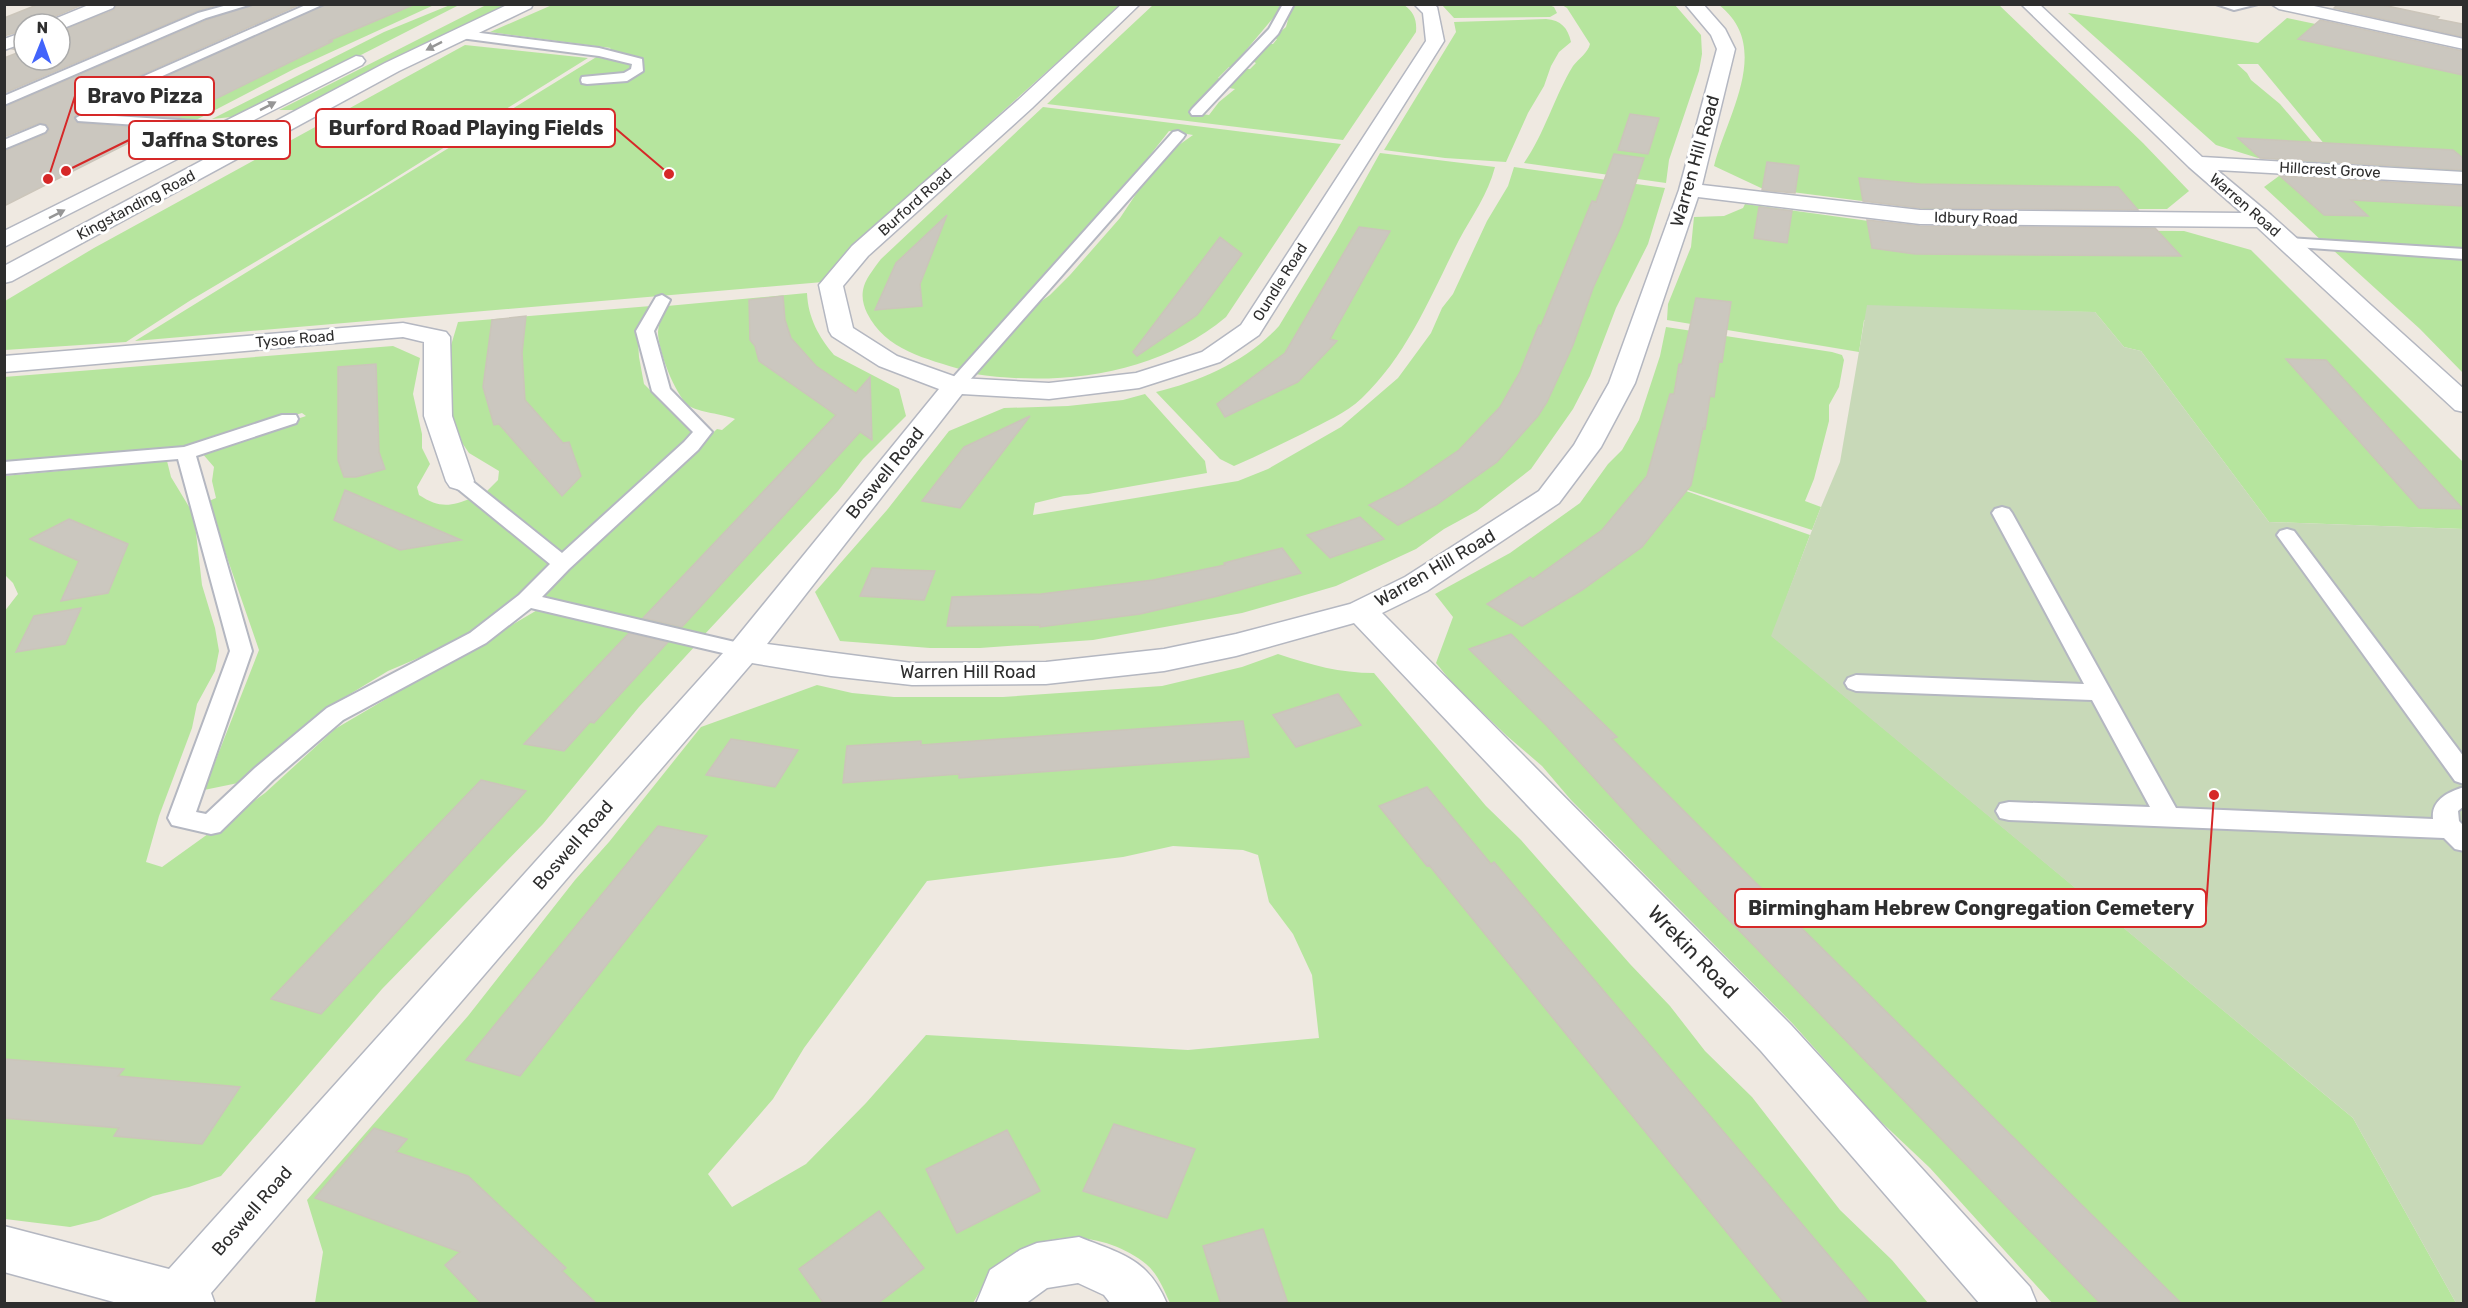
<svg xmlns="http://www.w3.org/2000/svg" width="2468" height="1308" font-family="Rubik,sans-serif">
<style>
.green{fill:#b6e59e;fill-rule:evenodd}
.cemetery{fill:#c8d9b8}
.building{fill:#cbc7bf;stroke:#cbc5ba;stroke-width:1.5}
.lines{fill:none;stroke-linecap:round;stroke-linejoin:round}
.service-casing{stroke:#b4b7c1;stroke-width:4}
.minor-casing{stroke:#b4b7c1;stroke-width:3}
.tertiary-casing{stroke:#b4b7c1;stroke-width:3}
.secondary-casing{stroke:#b4b7c1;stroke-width:3}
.service{fill:#fff;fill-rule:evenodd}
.minor{fill:#fff;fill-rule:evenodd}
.tertiary{fill:#fff;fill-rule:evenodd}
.secondary{fill:#fff;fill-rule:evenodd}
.oneway{fill:#969696}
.labels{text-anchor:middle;stroke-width:6;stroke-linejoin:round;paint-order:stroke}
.far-street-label{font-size:15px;fill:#2e2e2e;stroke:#fff}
.street-label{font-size:18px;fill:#2e2e2e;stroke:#fff}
.near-street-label{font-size:21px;fill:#2e2e2e;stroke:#fff}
.leader{fill:none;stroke:#d62828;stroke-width:2}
.callout-dot{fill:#d62828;stroke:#fff;stroke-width:2}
.callout{fill:#fff;stroke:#d62828;stroke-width:2}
.callout-label{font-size:20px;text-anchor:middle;font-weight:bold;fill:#2e2e2e}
</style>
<rect width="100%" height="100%" fill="#efe9e1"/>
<!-- green -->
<path class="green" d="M324 5H434L294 69 194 121 76 106 106 100Z
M450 5H459L241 116 212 119 384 32Z
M486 5H513L297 110H279Z
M552 5H1121L847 251 823 282 135 341 611 48 490 32Z
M1153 5H1284L1232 67H1229L1218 78 1222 79 1188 112 1209 115 1219 102 1235 89 1229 88 1246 69H1250L1256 63 1252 61 1266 44H1273L1277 39 1273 38 1286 27 1292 5H1404C1414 12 1417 20 1416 32L1343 140 1047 104Z
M1442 5H1549L1554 7 1557 13 1550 17 1454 18Z
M1562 5H1675L1701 35 1702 54 1699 71 1669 160 1666 183 1524 163C1545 133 1554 97 1573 66 1579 58 1588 53 1590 44L1567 8Z
M1719 5H1999L2143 143 2189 191 2167 209H1925L1761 188 1714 166C1727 115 1773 47 1719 5Z
M2068 13 2258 43 2287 18 2463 55V171L2340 163 2258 64H2237L2247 73 2251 80 2280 104 2330 163 2258 158 2216 145Z
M1546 19C1561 20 1568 28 1571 42L1559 52 1551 66 1544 86 1528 113 1506 162 1445 158 1384 150 1456 32 1454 22Z
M465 45 588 58 368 195 191 300 126 342 5 350V301L94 248Z
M1043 107 1341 144 1226 317C1158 374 1061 387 975 374L1029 310 1050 295 1070 275 1120 218 1138 191 1176 147 1193 135 1169 131 1125 187 963 370C927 359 885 350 867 313 863 304 861 296 864 286 867 277 875 267 881 259Z
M1380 153 1495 167C1488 194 1472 216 1459 240 1431 295 1408 354 1362 398 1345 414 1324 422 1304 433 1281 444 1258 456 1234 466L1220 459 1156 392C1201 381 1247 361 1279 326L1336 232Z
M1514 167 1665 188 1648 244 1616 308 1590 376 1573 409 1531 469 1477 511 1444 529 1416 549 1336 586 1288 600 1242 613 1093 640 980 648H930L840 641 815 592 887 510 949 431 1004 408 1068 406 1123 400 1145 394 1205 461 1207 473 1088 494 1064 496 1035 503 1033 515 1238 481 1268 469 1341 427 1398 378 1431 333 1442 308 1453 294 1487 221 1508 186Z
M2279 176 2463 186V251L2323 242 2264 187Z
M1745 204 1934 230 2184 231 2251 250 2463 462V529L2269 522 2141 351 2124 347 2095 312 2023 311 1864 320 1859 352 1667 320 1668 304 1691 247 1694 217 1724 216 1743 208Z
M2333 250 2463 258V373L2420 329Z
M807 293C808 318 819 337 834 355L899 389 906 416 863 459 838 491 704 635 553 601 545 595 548 588 717 429 722 430 735 419C723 414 698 412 689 406 675 395 658 350 658 332 659 321 662 314 667 306Z
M651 306 637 326 639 357 644 384 686 426 692 434 647 473 566 553 555 554 484 494 498 480 499 471 469 453 456 434 451 421 446 362 458 322Z
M1666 327 1832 352 1842 355 1844 360 1839 387 1829 405V421L1814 479 1805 501 1821 507 1812 530 1644 476 1810 535 1772 636 2353 1118 2456 1303H2052L1930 1168 1875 1116 1793 1024 1571 800 1542 766 1507 736 1454 685 1436 663 1453 617 1435 594 1510 553 1580 503 1608 464 1622 450 1639 420 1660 356Z
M393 346 420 358 413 394 422 434V448L430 464 417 487 419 495C439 508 450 507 472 498L548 564 521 596 463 639 388 671 322 711 238 783 204 790 259 650 213 517 209 501 216 498 212 481 214 467 201 452 306 416 302 413 172 450 5 462 4 377Z
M167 461 171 477 194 515 202 585 215 628 219 651 215 671 197 704 192 728 159 816 146 862 162 867 265 793 335 729 539 609 696 645 639 707 543 824 382 989 221 1176 189 1187 153 1196 99 1220 70 1227 5 1219 4 612 18 594 13 583 5 575 4 476Z
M1278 654C1311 665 1340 673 1374 673L1486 806 1521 840 1630 964 1670 1006 1705 1051 1752 1097 1840 1210 1892 1260 1928 1303 1498 1304 1496 1301 1497 1303H1170C1164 1290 1158 1274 1146 1264 1120 1243 1078 1231 1045 1242 1027 1248 1008 1260 994 1273 985 1280 979 1294 973 1303H315L323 1252 307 1200 468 1016 575 880 609 842 701 727 817 685 852 693 894 697H1003L1162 686 1242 667ZM1173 846 1243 850 1258 855 1269 902 1293 934 1312 975 1319 1038 1188 1050 926 1035 866 1103 806 1164 732 1207 708 1174 773 1099 804 1048 927 881 1123 857Z"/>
<!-- cemetery -->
<path class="cemetery" d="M1867 305 2095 312 2124 347 2141 351 2269 522 2463 529V1303H2456L2353 1118 1771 636 1821 507 1840 462Z"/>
<!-- building -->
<path class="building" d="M39 4H84L51 18 47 24H24V30L4 36V18Z
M117 4H221L197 11 4 93V58L22 51 13 49 24 45V60H60V31L114 10Z
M254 4H301L100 93 99 96 103 100H114L326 4 413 5 328 41H333L177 118 82 112 74 117 78 123 156 129 4 206V151L46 134 49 130 47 125 39 123 4 137V107L207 20Z
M2338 4H2378L2439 17 2437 19 2463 24V37L2334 8Z
M2320 20 2463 51V75L2298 39Z
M1630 114 1659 118 1648 154 1618 150Z
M2238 138 2453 150 2463 158V170L2260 158Z
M1614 154 1644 158 1621 226 1593 288 1573 345 1547 402 1538 416 1497 462 1436 505 1398 525 1369 505 1403 488 1459 450 1500 407 1520 372 1539 325 1541 326 1592 201 1596 202Z
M1767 162 1799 166 1795 193 1762 190Z
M2280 176 2463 186V206L2351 200 2368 216 2324 215Z
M1859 178 1920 184 2118 187 2138 210 1920 208 1863 201Z
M1759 207 1792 211 1787 243 1754 238Z
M947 215 920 284 922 306 875 310 896 263Z
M1867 220 1920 226 2155 228 2181 256 1915 254 1872 248Z
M1359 227 1390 231 1330 339 1337 341 1298 382 1225 417 1217 404 1285 353Z
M1220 237 1242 254 1197 315 1137 356 1133 352Z
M783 296 785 320 791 338 816 366 856 393 870 377 872 440 860 432 682 627 643 618 836 415 759 361 755 346 750 340 749 300Z
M1696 298 1731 302 1722 362 1719 361 1714 397 1710 396 1705 429 1703 428 1691 485 1642 547 1582 590 1522 626 1487 604 1530 577 1533 579 1602 530 1647 476 1670 394H1674L1679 364H1682Z
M526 316 522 353 525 400 563 443 569 442 581 476 562 496 499 424 494 425 483 387 492 320Z
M2286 359 2326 360 2463 509 2419 508Z
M376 364 379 452 385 469 356 477H344L338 460V367Z
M1030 416 960 508 922 501 964 447Z
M345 490 461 540 400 550 334 520Z
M1360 517 1384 539 1330 558 1307 535Z
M69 519 128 544 108 593 61 601 79 561 30 539Z
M1282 548 1301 573 1218 596 1140 614 1040 627V625L947 626 952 597 1041 594 1153 580 1225 565 1224 563Z
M872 568 907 570 935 571 924 600 860 596Z
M81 608 65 644 16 652 34 616Z
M629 633 668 642 594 723 590 722 564 751 524 744Z
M1511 634 1617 737 1612 739 1755 882 2182 1304H2101L1639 827 1547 726 1469 649Z
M1338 694 1361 725 1296 747 1273 715Z
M1243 721 1249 757 959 778V774L843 783 847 746 921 741V745Z
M731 739 768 745 798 750 775 787 706 775Z
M481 780 526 791 321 1014 271 999Z
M1427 787 1491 864 1494 862 1870 1304H1785L1429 865 1427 866 1379 806Z
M658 826 707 836 520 1076 466 1060Z
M4 1059 124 1069 118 1076 240 1087 202 1144 114 1136 119 1128 4 1118Z
M1114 1124 1195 1149 1167 1218 1083 1191Z
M374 1128 407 1139 396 1152 468 1176 566 1268 562 1271 597 1304H482L445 1265 460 1252 315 1198Z
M1007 1130 1040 1191 957 1233 926 1169Z
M879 1211 924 1268 877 1304H824L799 1269Z
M1263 1229 1288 1304H1221L1203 1246Z"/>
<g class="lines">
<defs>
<path id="service" d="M231 4H252L206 18 4 105V96L198 13Z
M308 4H324L113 98H103L101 95Z
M1283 4H1294L1278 34 1202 115H1192L1190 112 1192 109 1269 29Z
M2216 4H2258L2234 10Z
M457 30 599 48 642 59 643 71 627 81 587 84 582 83 581 80 582 77 624 73 631 69 632 64 599 56 453 37 451 34Z
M83 114 226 123 233 127 226 131 78 121 76 118Z
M40 125 45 126 47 129 45 132 4 149V140Z
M1178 131 1185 135 1183 138 961 390H949L946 386 949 382 1173 132Z
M2288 238 2464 249V259L2283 246 2280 243Z
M662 295 670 300 654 331 670 389 712 432 698 450 569 569 542 597 752 646 755 651 752 656 744 658 531 608 486 643 343 720 273 780 220 832 211 834 172 825 168 818 230 651 178 459 4 474V462L184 447 282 415H296L298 419 296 423 196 456 252 651 196 812 206 814 255 768 327 708 470 633 519 595 550 564 453 485 450 481 453 477H467L562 553 684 442 693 432 652 391 636 331 656 297Z
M2002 507 2009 509 2012 513 2176 808 2433 819C2431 800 2448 792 2464 787V806L2458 811 2459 821 2464 826V851L2455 849 2444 838 2009 820 2000 818 1996 811 2000 804 2009 802 2150 807 2092 700 1856 691 1848 688 1845 683 1848 678 1856 675 2084 684 1992 513 1995 509Z
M2287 529 2294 531 2464 757V784L2455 781 2277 535 2280 531Z"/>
<path id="minor" d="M91 4H115L113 8 64 28 60 29V24H49L52 20Z
M1122 4H1140L1032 108 868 256 843 286 853 328 897 356 959 378 1049 383 1136 373 1202 352 1241 325 1426 41 1423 13 1414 4H1433L1437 7 1444 41 1259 335 1220 362 1139 388 1049 399 962 394 767 644 912 663 1046 662 1164 649 1236 634 1350 604 1405 577 1539 491 1574 445 1609 383 1679 190 1717 49 1711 35 1685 4H1703L1725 29 1735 49 1702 185 1920 210 2242 213 2189 167 2021 4H2039L2202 157 2464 172V184L2217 170 2271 215 2464 389V412L2455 410 2257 227 1920 224 1698 197 1635 383 1601 447 1559 503 1427 591 1382 613 1791 1025 2030 1287 2037 1304H1980L1761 1051 1354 623 1236 656 1164 671 1046 684 912 685 831 676 752 663 211 1293 215 1304H121L4 1272V1226L169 1269 732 643 939 389 879 366 832 336 829 331 819 285 852 246 1018 100Z
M24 32V43L4 50V39Z
M403 323 446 332 450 337 452 416 474 481 470 487 460 490 450 487 446 481 424 416V342L403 337 4 372V356Z
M1079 1237C1121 1254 1148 1258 1167 1304H1111L1104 1295 1078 1283 1047 1288 1025 1304H976L990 1270 1020 1250 1037 1243Z"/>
<path id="tertiary" d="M2271 4H2305L2464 39V49L2279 9Z"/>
<path id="secondary" d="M509 4H533L531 8 399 71 12 281 4 283V266L385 63Z
M356 56 362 57 365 61 362 65 4 247V231Z"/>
</defs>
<!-- service casing -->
<use href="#service" class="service-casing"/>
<!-- minor casing -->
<use href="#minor" class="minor-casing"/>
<!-- tertiary casing -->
<use href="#tertiary" class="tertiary-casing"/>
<!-- secondary casing -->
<use href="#secondary" class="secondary-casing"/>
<!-- service -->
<use href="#service" class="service"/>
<!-- minor -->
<use href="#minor" class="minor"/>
<!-- tertiary -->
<use href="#tertiary" class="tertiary"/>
<!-- secondary -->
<use href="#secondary" class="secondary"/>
</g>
<!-- one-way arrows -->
<defs><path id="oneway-solid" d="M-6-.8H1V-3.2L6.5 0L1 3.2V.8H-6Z" transform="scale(1.5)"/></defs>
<g class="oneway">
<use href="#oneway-solid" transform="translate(434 46) rotate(153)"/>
<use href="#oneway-solid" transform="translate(268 106) rotate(-27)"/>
<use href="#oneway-solid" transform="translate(57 214) rotate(-27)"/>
</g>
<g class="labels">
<!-- far-street labels -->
<g class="far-street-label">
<text transform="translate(2330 170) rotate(3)" y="5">Hillcrest Grove</text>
<text transform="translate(915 202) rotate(-42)" y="5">Burford Road</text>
<text transform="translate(136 205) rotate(-28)" y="5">Kingstanding Road</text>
<text transform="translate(2245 205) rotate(41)" y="5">Warren Road</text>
<text transform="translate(1976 218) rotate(1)" y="5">Idbury Road</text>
<text transform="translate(1280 282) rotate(-58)" y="5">Oundle Road</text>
<text transform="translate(295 339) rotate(-5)" y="5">Tysoe Road</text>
</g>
<!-- street labels -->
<g class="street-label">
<text transform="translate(1695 161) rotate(-74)" y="6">Warren Hill Road</text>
<text transform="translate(885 473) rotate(-51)" y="6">Boswell Road</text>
<text transform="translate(1435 568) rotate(-30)" y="6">Warren Hill Road</text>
<text x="968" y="678">Warren Hill Road</text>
<text transform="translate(573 845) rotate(-49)" y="6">Boswell Road</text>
<text transform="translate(252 1211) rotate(-49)" y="6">Boswell Road</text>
</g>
<!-- near-street labels -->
<g class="near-street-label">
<text transform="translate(1693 952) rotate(46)" y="7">Wrekin Road</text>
</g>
</g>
<!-- callouts -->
<path class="leader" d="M48 179L75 96M669 174L615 128M66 171L129 140M2214 795L2206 908"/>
<g class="callout-dot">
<circle cx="48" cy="179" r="6"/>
<circle cx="669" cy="174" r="6"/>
<circle cx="66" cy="171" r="6"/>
<circle cx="2214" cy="795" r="6"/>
</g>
<g class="callout">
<rect x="75" y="77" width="139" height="38" rx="6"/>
<rect x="316" y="109" width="299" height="38" rx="6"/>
<rect x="129" y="121" width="161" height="38" rx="6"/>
<rect x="1735" y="889" width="471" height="38" rx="6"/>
</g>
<g class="callout-label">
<text x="145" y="103">Bravo Pizza</text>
<text x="466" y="135">Burford Road Playing Fields</text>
<text x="210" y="147">Jaffna Stores</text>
<text x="1971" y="915">Birmingham Hebrew Congregation Cemetery</text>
</g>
<!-- border -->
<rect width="2468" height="1308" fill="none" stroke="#2e2e2e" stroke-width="12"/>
<!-- north arrow -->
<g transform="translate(42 42) rotate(1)"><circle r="28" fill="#ffffff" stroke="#ababab" stroke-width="1.5"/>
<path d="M0-4.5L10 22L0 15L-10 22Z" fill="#4264fb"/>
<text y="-9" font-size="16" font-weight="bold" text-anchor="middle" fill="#2e2e2e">N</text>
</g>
</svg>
